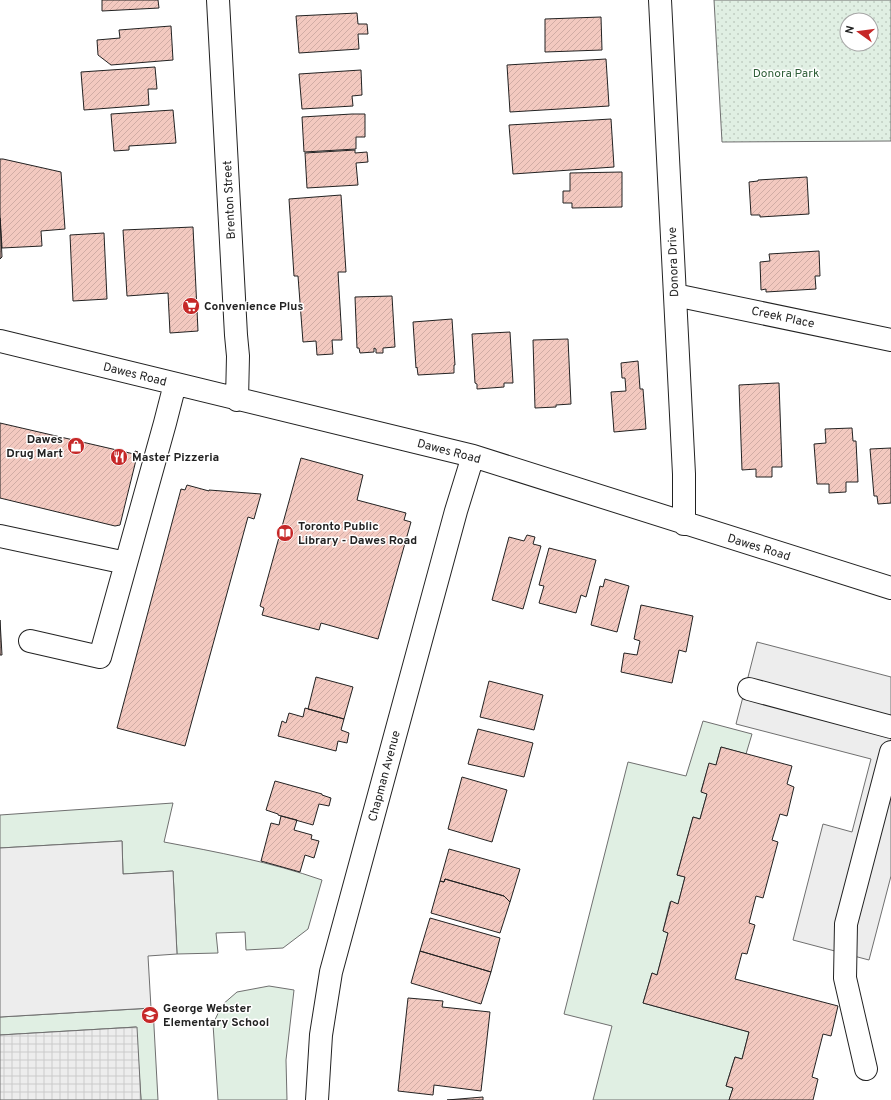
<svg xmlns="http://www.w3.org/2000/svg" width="891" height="1100" font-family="Overpass,sans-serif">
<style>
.green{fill:#e0efe3;stroke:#6f6f6f}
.park{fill:url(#park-dots);stroke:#6f6f6f;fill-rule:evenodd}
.parking{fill:#ededed;stroke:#6f6f6f}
.plaza{fill:url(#plaza-grid);stroke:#6f6f6f}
.building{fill:url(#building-hatch);stroke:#222}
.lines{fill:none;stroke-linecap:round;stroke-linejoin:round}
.minor-casing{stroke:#222;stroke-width:24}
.minor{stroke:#fff;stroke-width:22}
.labels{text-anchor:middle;stroke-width:3;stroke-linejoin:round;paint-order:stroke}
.park-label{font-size:12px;fill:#2f5e38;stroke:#fff}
.street-label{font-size:12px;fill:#222;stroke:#fff}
.poi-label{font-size:12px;font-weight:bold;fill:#222;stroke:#fff;text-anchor:start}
</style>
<defs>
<pattern id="park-dots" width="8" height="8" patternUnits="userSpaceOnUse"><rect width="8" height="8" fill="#e0efe3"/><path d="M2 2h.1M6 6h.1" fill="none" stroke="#c0cdc2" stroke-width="1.8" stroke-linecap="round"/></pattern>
<pattern id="plaza-grid" width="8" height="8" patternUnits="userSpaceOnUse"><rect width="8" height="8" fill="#ededed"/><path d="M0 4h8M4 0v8" fill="none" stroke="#cbcbcb"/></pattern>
<pattern id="building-hatch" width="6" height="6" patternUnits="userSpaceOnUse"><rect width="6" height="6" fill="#f3c9c0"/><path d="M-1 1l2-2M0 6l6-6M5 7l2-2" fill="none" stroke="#d0aca5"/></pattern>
</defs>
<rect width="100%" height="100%" fill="#fff"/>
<!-- green -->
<path class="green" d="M703 721 752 734 746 754 721 747 716 765 709 764 701 791 707 794 700 819 693 817 677 875 685 877 678 904 670 902 663 931 668 933 657 975 652 973 643 1003 749 1032 742 1059 735 1057 726 1086 733 1088 729 1100H593L612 1026 564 1014 628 762 686 776Z
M173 803 164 842C217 852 271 862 322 880L308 929 283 948 246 950 245 932 216 933 218 953 177 954 173 871 123 874 122 841 0 848V815Z
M269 986 294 990 286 1060 287 1100H218L213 1024 222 1005 237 992Z
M153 1008 158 1100H141L136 1027 0 1035V1017Z"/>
<!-- park -->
<path class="park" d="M714 0H891V141L722 142ZM847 20H871V44H847Z"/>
<!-- parking -->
<path class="parking" d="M757 642 891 677V876L869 960 793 940 823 824 852 832 871 759 736 724Z
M122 841 123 874 173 871 177 954 148 956 151 1008 0 1017V848Z"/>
<!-- plaza -->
<path class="plaza" d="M137 1027 141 1100H0V1035Z"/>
<!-- building -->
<path class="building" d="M102 0H158L159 8 102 11Z
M357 13 358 24H367L368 34H358L359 49 299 53 296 16Z
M601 17 602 50 545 52V19Z
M171 26 173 60 111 65 98 55 97 40 120 38 119 30Z
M606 59 609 106 510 112 507 65Z
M155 67 157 89H148L149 105 84 110 81 72Z
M361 70 362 95 352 96 353 106 302 109 299 74Z
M173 110 176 143 129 146V150L114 151 111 114Z
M352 114H365V137H356V149L304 152 302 117Z
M611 119 614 167 513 174 509 125Z
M355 150V153L367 152 368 162 356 163 358 185 307 188 305 153Z
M0 159H3L61 172 65 229 41 231 42 246 2 248 0 215Z
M622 172V207L572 208V203H563V191H570V173Z
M807 177 809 214 760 217V215H751L749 182 758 181V180Z
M341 195 346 272H338L342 340H332L333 354 317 355 316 341 303 342 298 276H294L289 199Z
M0 218 2 257 0 259Z
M193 227 198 331 170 333 168 293 127 296 123 230Z
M104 233 107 299 73 301 70 235Z
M819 251 820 276H815L816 289 766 292V289L761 290 760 262 770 261 769 254Z
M392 296 395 347 383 348V353H376V349L374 348V352L360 353 359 348H357L355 297Z
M452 319 455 365H454V373L418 375 417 367 416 368 413 322Z
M510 332 513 383H504V387L477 389V384L475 383 472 334Z
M568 339 571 404 556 405V407L535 408 533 340Z
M638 361 640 389H643L646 429 614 432 611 392 626 391 625 378H622L621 363Z
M777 383H779L782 467H772V477H756V469L742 470 739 385Z
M0 423 134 454 135 451 138 452 120 525 115 526 0 498Z
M852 428 853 441H856L858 482H846V492L829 493V484H817L814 444 826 443 825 429Z
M891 448V503L878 504 877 496H874L870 449Z
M301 458 363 475 357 500 406 513 404 520 411 522 378 639 321 623 319 630 262 615 264 608 260 606Z
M187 485 209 491V490L261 494 254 519 248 517 185 746 117 728 181 489 185 490Z
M527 535 535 537 533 544 541 546 523 609 492 600 509 537 524 541Z
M549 548 596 560 586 597 581 595 576 613 539 603 544 586 539 585Z
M605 579 629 586 617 632 591 625 600 586 603 587Z
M641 605 693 616 686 652 679 650 672 683 621 672 624 653 637 655 640 641 634 639Z
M0 620 2 655H0Z
M316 677 353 687 344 719 308 709Z
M489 681 543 695 534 730 480 717Z
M305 708 344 719 341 730 349 733 347 743 338 741 336 751 278 736 282 721 286 723 289 713 303 717Z
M478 729 533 743 524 777 468 764Z
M721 747 792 766 787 784 794 787 787 816 780 814 772 840 778 842 763 898 756 896 749 923 755 925 747 954 742 953 735 979 838 1006 831 1036 823 1034 812 1077 818 1079 813 1100H729L733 1088 726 1086 735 1057 742 1059 749 1032 643 1003 652 973 657 975 668 933 663 931 671 901 678 904 685 877 677 875 693 817 700 819 707 794 701 792 709 763 716 765Z
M462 777 507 790 492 842 448 829Z
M275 781 322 794V795L331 798 329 806 319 804 313 825 278 815V814L266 810Z
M281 816 297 820 294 830 312 835 311 839 319 841 314 858 305 855 300 872 261 861 271 823 279 825Z
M449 849 520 869 510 902 504 896 445 879 444 882 440 881Z
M445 879 504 896 510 902 500 933 431 913 440 881 444 882Z
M430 918 500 938 491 972 420 951Z
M420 951 491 972 481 1004 411 983Z
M408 998 443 1001 442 1007 490 1012 481 1091 434 1085 433 1095 398 1091Z
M483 1097V1100H447Z"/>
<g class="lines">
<defs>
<path id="minor" d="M218 0 236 335 238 356 237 400
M660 0 684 474V524
M675 295 891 340
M0 341 473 456 891 588
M0 536 126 563
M30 641 100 657 165 423 175 384
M749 689 891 727
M866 1069 845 978 846 924 891 752
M317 1100 321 1035 331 972 456 511 473 456"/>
</defs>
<!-- minor casing -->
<use href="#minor" class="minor-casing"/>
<!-- minor -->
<use href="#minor" class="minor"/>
</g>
<!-- icons -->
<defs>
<symbol id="supermarket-disc" viewBox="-11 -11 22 22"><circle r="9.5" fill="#c62828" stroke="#fff"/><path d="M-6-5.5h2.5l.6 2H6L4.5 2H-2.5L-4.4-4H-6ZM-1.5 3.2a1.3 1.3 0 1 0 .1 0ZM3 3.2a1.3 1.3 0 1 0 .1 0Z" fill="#fff"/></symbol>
<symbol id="shop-disc" viewBox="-11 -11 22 22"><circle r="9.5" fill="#c62828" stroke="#fff"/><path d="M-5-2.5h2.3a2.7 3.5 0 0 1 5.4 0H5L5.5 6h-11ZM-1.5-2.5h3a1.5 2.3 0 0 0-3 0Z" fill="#fff"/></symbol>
<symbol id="restaurant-disc" viewBox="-11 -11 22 22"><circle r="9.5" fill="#c62828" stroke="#fff"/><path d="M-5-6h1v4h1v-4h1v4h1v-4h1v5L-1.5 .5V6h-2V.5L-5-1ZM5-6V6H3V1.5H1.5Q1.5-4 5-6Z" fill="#fff"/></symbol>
<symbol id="library-disc" viewBox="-11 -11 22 22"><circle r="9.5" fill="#c62828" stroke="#fff"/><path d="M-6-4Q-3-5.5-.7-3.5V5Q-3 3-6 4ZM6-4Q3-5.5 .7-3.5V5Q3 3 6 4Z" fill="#fff"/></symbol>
<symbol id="school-disc" viewBox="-11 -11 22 22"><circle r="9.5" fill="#c62828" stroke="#fff"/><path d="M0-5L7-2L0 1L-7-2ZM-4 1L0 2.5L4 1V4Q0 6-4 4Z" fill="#fff"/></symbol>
</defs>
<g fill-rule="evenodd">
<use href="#supermarket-disc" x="181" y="296" width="20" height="20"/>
<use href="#shop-disc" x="66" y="436" width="20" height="20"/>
<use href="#restaurant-disc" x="109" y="447" width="20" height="20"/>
<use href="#library-disc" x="275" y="523" width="20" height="20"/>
<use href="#school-disc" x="140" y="1005" width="20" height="20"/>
</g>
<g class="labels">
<!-- park labels -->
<g class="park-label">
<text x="786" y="77">Donora Park</text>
</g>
<!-- street labels -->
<g class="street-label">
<text transform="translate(229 200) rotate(-93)" y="4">Brenton Street</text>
<text transform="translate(673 262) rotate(-92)" y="4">Donora Drive</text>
<text transform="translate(783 317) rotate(12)" y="4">Creek Place</text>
<text transform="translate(135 374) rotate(14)" y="4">Dawes Road</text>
<text transform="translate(449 451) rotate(15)" y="4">Dawes Road</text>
<text transform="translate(759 547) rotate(17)" y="4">Dawes Road</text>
<text transform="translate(384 776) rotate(-75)" y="4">Chapman Avenue</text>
</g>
<!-- poi labels -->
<g class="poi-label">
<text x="204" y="310">Convenience Plus</text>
<text x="63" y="443" text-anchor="end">Dawes<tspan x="63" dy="14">Drug Mart</tspan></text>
<text x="132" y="461">Master Pizzeria</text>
<text x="298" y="530">Toronto Public<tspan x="298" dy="14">Library - Dawes Road</tspan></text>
<text x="163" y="1012">George Webster<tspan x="163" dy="14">Elementary School</tspan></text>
</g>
</g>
<!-- north arrow -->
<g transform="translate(859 32) rotate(284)"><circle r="19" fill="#ffffff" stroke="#a7a7a7"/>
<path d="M0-3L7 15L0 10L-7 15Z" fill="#c62828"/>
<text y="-6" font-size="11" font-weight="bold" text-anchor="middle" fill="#222222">N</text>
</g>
</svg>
